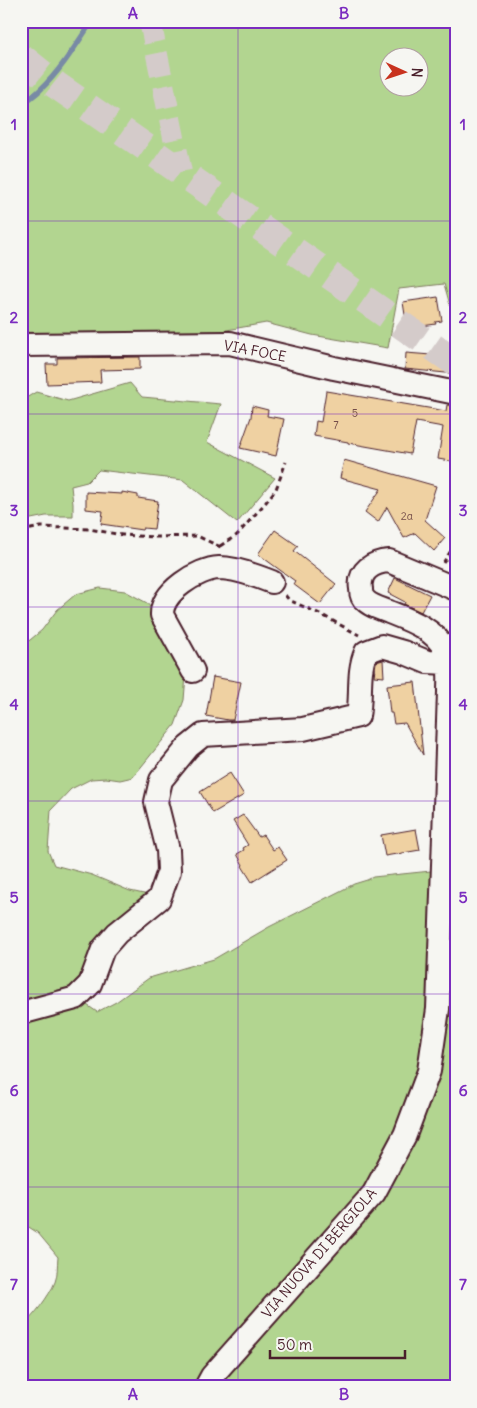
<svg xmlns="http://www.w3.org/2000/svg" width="477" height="1408" font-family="Delius,sans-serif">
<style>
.green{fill:#b2d590;stroke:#7e7a5e;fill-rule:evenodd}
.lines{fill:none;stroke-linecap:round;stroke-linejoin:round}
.stream{stroke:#788aa5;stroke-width:5.5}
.building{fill:#efd1a2;stroke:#4a1f2b}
.minor-tunnel{stroke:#d4cbca;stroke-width:22;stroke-dasharray:22 11;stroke-linecap:butt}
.major-tunnel{stroke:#d4cbca;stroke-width:28;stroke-dasharray:28 14;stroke-linecap:butt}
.minor-casing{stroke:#4a1f2b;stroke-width:26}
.path{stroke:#4a1f2b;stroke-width:3;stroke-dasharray:5 4;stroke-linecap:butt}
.minor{stroke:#f6f6f2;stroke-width:22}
.grid{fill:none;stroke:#7b2cbf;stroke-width:1;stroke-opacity:0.55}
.labels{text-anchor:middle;stroke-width:5;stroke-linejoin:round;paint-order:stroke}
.number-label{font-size:11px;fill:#734c49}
.street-label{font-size:14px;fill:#4a1f2b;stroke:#f6f6f2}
.neatline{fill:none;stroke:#7b2cbf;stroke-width:2}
.grid-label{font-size:16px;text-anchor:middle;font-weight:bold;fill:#7b2cbf}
</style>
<rect width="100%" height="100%" fill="#f6f6f2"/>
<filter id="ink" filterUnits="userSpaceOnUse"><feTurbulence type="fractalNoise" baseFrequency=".02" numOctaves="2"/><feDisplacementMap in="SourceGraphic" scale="10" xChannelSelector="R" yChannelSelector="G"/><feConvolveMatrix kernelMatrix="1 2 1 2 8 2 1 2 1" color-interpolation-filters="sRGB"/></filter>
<g filter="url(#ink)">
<!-- green -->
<path class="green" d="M21 21H456V326L444 284 399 289 388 348 312 335 266 323 221 331 21 333ZM390 58H420V88H390Z
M130 383 142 397 221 404 207 442 275 478 237 523 183 480 99 470 87 482 71 486 73 504V516H46L21 521V401L36 392 68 401Z
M100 588 125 591 147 603 163 624 186 675 184 700 175 725 133 777 120 780 106 778 91 779 71 789 51 810 48 851 54 865 92 875 130 891 158 897 77 998 97 1012 116 1002 149 978 214 959 269 927 354 884 367 880 373 877 431 871 456 939V1387H21V1327C32 1319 50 1295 55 1282 58 1275 57 1265 58 1257L38 1233 21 1222V651L24 645 42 630 57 610 76 594Z"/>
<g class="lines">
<!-- stream -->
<path class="stream" d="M21 105C27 100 34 96 40 90 61 70 76 45 92 21"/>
</g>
<!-- building -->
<path class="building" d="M438 297 442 321 435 322 436 324 407 328 403 302Z
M406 353 456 357V374L405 369Z
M140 357V369L100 370 101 382 47 384 46 364H57V358Z
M326 391 446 411 447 405 456 406V462L438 459 443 427 416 422 410 454 348 443V442L314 436 316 421 321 422Z
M252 406 268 410 267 416 284 419 276 456 240 448 251 417Z
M344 460 436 486 425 520 445 538 434 551 415 533 404 538 387 507 378 522 365 512 381 489 340 478Z
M86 492 122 494V492L138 495V498L158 501 154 529 143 528 142 530 101 524 103 511 86 509Z
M275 530 298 546 294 551 336 584 320 604 293 584 295 581 258 554Z
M395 578 430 595 421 612 404 604 405 602 388 593Z
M383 660 384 677 374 676 376 662Z
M213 677 241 682 233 720H228L206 716Z
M415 682 423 755 405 723 394 724 392 713H390L387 685Z
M230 773 244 795 213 813 200 792Z
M243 815 259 837 263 835 273 850 278 847 287 860 252 882 242 866 243 865 237 854 244 850 243 848 248 845 233 821Z
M416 829 420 850 385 856 381 835Z"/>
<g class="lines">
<!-- minor-tunnel -->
<path class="minor-tunnel" d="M150 21 181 172"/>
<!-- major-tunnel -->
<path class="major-tunnel" d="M21 57 56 85 456 363"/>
<defs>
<path id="minor" d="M21 345 230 343 334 368 456 393
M193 671 162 615C161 592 198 569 219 568 236 568 257 576 272 582
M21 1013 76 998 90 984 103 949 117 933 159 899 169 871 168 850 156 802 161 780 188 747 203 735 303 729 358 716C362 695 357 672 366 652L382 646 403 652 427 662 448 663
M206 1387 212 1376 374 1193 405 1135 429 1071 438 1009 449 692C449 679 451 663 445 650 435 629 409 620 389 612 382 609 370 606 365 600 362 598 361 593 361 589 358 571 373 562 389 561L456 589"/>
</defs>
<!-- minor casing -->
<use href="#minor" class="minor-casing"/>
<!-- path -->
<path class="path" d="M21 531 41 527 89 529 122 535 156 537 197 536 223 548
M220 546 237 535 266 502 276 489 286 462
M443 563 456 543
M285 595 289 600 320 614 359 635"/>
<!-- minor -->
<use href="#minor" class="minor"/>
</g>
</g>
<!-- grid -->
<path class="grid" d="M238 21V1387M21 221H456M21 414H456M21 607H456M21 801H456M21 994H456M21 1187H456"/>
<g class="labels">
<!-- number labels -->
<g class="number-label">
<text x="355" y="417">5</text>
<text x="336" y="429">7</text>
<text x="407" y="520">2a</text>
</g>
<!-- street labels -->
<g class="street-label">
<text transform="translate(255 351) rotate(11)" y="5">VIA FOCE</text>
<text transform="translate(319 1253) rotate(-49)" y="5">VIA NUOVA DI BERGIOLA</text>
</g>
</g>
<!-- margin -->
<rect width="477" height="1408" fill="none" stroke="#f6f6f2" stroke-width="55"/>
<!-- north arrow -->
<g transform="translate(404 72) rotate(93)"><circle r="24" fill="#f6f6f2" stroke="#b1a0a2"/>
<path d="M0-4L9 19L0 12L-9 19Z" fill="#c8321e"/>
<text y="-8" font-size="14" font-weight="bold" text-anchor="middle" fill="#4a1f2b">N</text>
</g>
<!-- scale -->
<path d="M270 1350v8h135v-8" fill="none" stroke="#4a1f2b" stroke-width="2.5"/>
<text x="277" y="1350" font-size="15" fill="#4a1f2b" stroke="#f6f6f2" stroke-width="4" paint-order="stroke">50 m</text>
<rect x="28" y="28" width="422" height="1352" class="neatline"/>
<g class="grid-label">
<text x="133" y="19">A</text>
<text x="344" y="19">B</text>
<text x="14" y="130">1</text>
<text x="463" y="130">1</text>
<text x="14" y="323">2</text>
<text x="463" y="323">2</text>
<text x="14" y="516">3</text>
<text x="463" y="516">3</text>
<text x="14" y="710">4</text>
<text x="463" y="710">4</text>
<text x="14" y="903">5</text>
<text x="463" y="903">5</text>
<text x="14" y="1096">6</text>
<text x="463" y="1096">6</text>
<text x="14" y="1290">7</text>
<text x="463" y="1290">7</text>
<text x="133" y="1400">A</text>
<text x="344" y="1400">B</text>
</g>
</svg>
